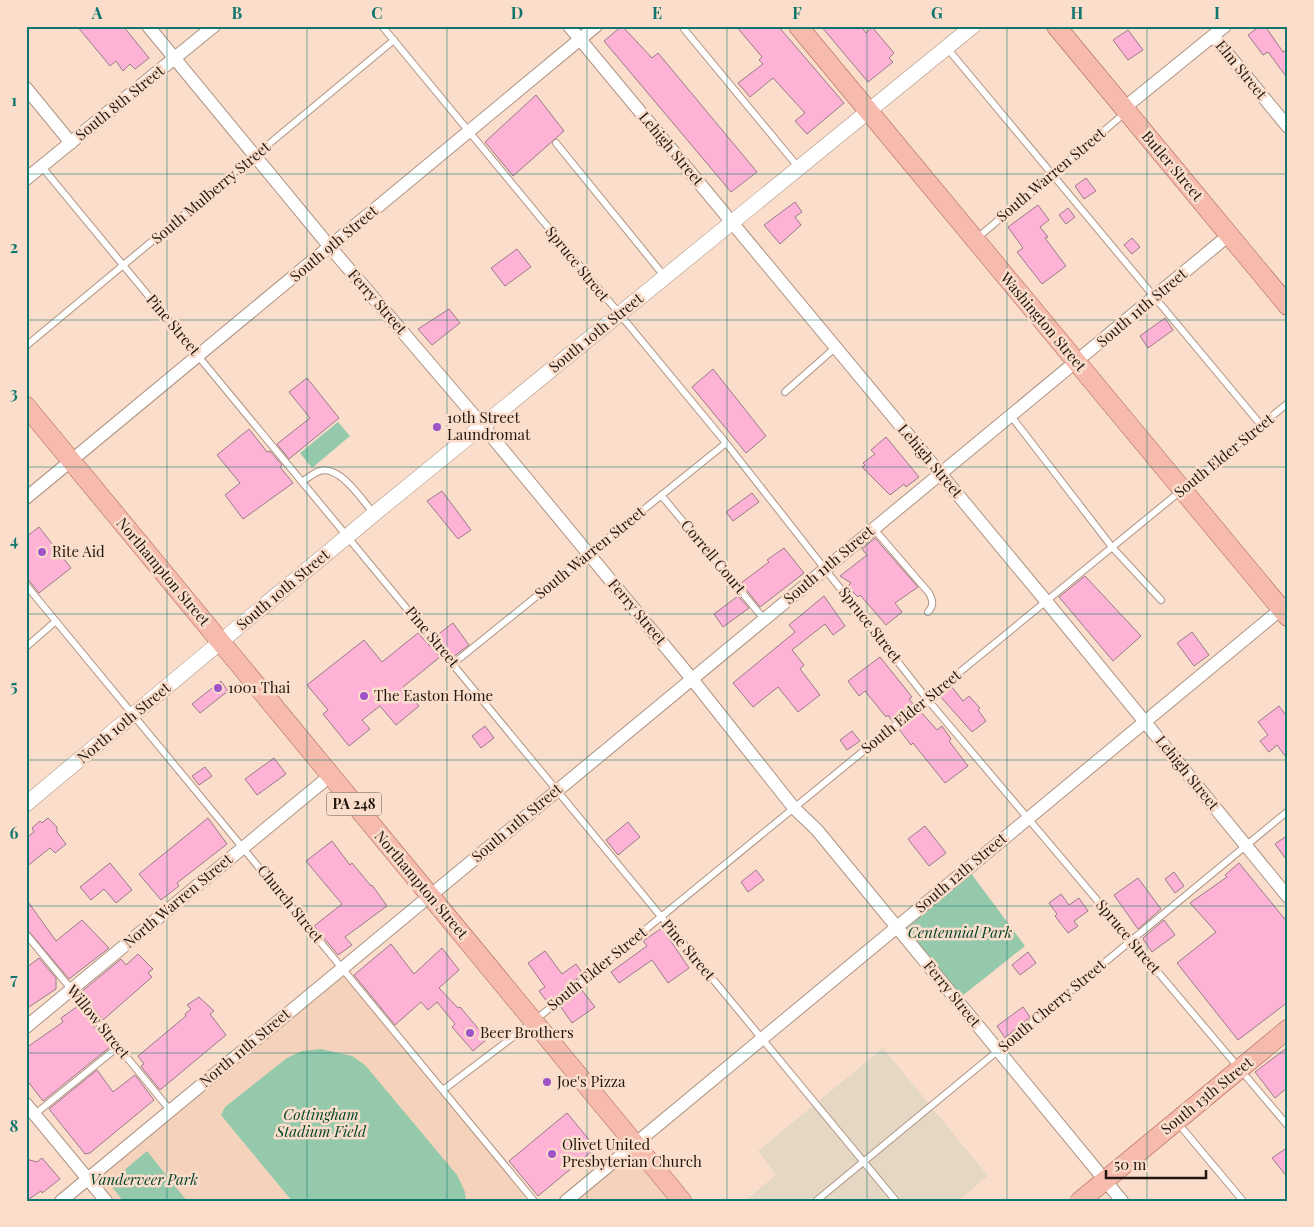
<svg xmlns="http://www.w3.org/2000/svg" width="1314" height="1227" font-family="'Playfair Display',serif">
<style>
.commercial{fill:#e4d8c4}
.built{fill:#f5d2bb}
.green{fill:#94c9ab}
.building{fill:#feb2d5;stroke:#987b88}
.lines{fill:none;stroke-linecap:round;stroke-linejoin:round}
.service-casing{stroke:#af9483;stroke-width:8}
.minor-casing{stroke:#af9483;stroke-width:14}
.tertiary-casing{stroke:#af9483;stroke-width:16}
.primary-casing{stroke:#a86453;stroke-width:20}
.service{stroke:#fff;stroke-width:6}
.minor{stroke:#fff;stroke-width:12}
.tertiary{stroke:#fff;stroke-width:15}
.primary{stroke:#f7bbad;stroke-width:19}
.grid{fill:none;stroke:#0f766e;stroke-width:1;stroke-opacity:0.55}
.poi-dot{fill:#9e53c6;stroke:#faddcb;stroke-width:2}
.labels{text-anchor:middle;stroke-width:5;stroke-linejoin:round;paint-order:stroke}
.shield{fill:#faddcb;stroke:#625248;stroke-width:1}
.shield-label{font-size:14px;font-weight:bold;fill:#211710}
.street-label{font-size:15px;fill:#211710;stroke:#faddcb}
.poi-label{font-size:15px;fill:#211710;stroke:#faddcb;text-anchor:start}
.park-label{font-size:15px;font-style:italic;fill:#02442a;stroke:#faddcb}
.neatline{fill:none;stroke:#0f766e;stroke-width:2}
.grid-label{font-size:16px;text-anchor:middle;font-weight:bold;fill:#0f766e}
</style>
<rect width="100%" height="100%" fill="#faddcb"/>
<!-- commercial -->
<path class="commercial" d="M883 1048 988 1176 958 1201H745L776 1175 758 1151Z"/>
<!-- built -->
<path class="built" d="M340 972 531 1201H111L93 1178Z
M628 1150 670 1201H567Z"/>
<!-- green -->
<path class="green" d="M338 422 350 436 312 468 300 453Z
M967 868 1025 946 957 1000 897 927Z
M321 1049 352 1056 365 1065 457 1175 465 1192 466 1201H292L221 1115 225 1107 287 1058 302 1051Z
M147 1151 187 1201H123L109 1183Z"/>
<!-- building -->
<path class="building" d="M77 26H123L149 58 135 69 130 64 123 71 116 61 110 66Z
M622 26 652 58 658 53 757 172 731 192 604 41Z
M736 26H778L844 103 807 134 795 121 805 113 773 78 750 97 738 83 763 64 759 60 762 57Z
M821 26H861L866 33 872 27 894 53 889 58 893 62 868 82Z
M1260 26H1265L1283 52 1288 49V79L1268 52 1263 55 1248 35Z
M1128 30 1143 50 1128 60 1113 40Z
M536 95 564 131 513 176 485 142Z
M1086 178 1096 191 1084 199 1075 186Z
M795 202 802 212 795 217 801 225 780 244 764 225Z
M1038 205 1049 220 1040 227 1048 237 1045 238 1066 266 1042 284 1017 252 1023 248 1008 227Z
M1068 208 1075 217 1066 224 1059 215Z
M1132 238 1140 247 1132 254 1124 245Z
M517 249 531 267 505 286 491 268Z
M449 309 460 323 432 345 418 329Z
M1165 318 1173 330 1148 348 1140 336Z
M713 369 766 436 746 453 692 387Z
M307 378 339 418 289 459 277 444 310 418 289 392Z
M249 429 267 452 270 451 282 465 280 467 293 483 243 519 225 495 240 483 217 455Z
M886 437 919 477 906 487 904 484 890 495 862 467 865 465 863 463 875 454 871 450Z
M442 491 471 530 458 539 427 501Z
M752 493 759 502 733 521 726 512Z
M39 527 71 568 39 593 26 577V537Z
M875 538 918 587 895 603 902 612 886 625 860 595 858 597 854 593 848 586 851 583 840 576 867 555 862 549Z
M784 548 804 573 760 607 741 583 769 562 767 560Z
M1085 576 1141 636 1113 661 1059 597Z
M738 596 749 608 723 627 714 614Z
M824 596 845 626 833 635 825 624 792 650 804 665 800 669 820 695 798 712 778 687 753 707 733 683 795 632 789 625Z
M453 623 469 645 453 657 436 636Z
M1192 632 1209 655 1194 666 1177 643Z
M418 633 440 657 403 687 419 706 396 725 380 706 362 720 370 729 349 746 323 714 328 710 307 685 364 640 382 662Z
M880 657 912 697 909 699 913 704 892 721 888 715 886 717 865 691 859 696 848 681Z
M221 681 228 691 200 713 192 704Z
M951 686 963 701 969 696 980 708 978 710 986 721 972 732 939 695Z
M1279 706 1288 718V760L1277 745 1269 752 1260 741 1268 735 1258 722Z
M920 711 937 730 942 726 951 739 949 741 968 766 945 783 913 743 911 745 899 729Z
M485 726 494 738 481 748 472 736Z
M852 731 860 741 847 750 840 740Z
M274 758 286 774 257 795 245 779Z
M205 767 212 776 199 785 192 776Z
M48 818 57 827V832L66 844 55 853 50 848 26 867V838L34 832 32 828 40 821 42 823Z
M208 818 227 844 177 883 179 886 161 900 139 874Z
M628 822 640 837 618 855 606 840Z
M925 826 946 853 929 866 908 839Z
M1288 835V862L1275 844Z
M332 841 350 865 352 863 371 886 372 885 387 906 345 937 352 945 338 955 314 926 342 904 306 861Z
M110 863 132 890 116 903 104 889 91 900 80 887Z
M1239 863 1288 923V1002L1238 1040 1177 963 1216 932 1190 903 1227 877 1225 875Z
M756 870 764 880 748 892 741 882Z
M1174 872 1184 886 1175 893 1165 879Z
M1138 878 1161 909 1138 929 1114 895Z
M1061 894 1069 905 1079 898 1088 911 1074 921 1078 926 1068 933 1055 916 1057 914 1049 903Z
M26 899 56 941 82 920 109 948 69 979 26 928Z
M1164 920 1175 935 1152 952 1143 939 1144 937Z
M662 928 689 968 668 983 652 960 619 983 611 972 647 946 643 941Z
M391 944 414 974 442 948 459 970 439 988 458 1008 460 1007 487 1039 473 1051 452 1027 455 1024 437 1002 428 1010 421 1002 395 1025 354 975Z
M545 951 562 974 576 964 583 974 548 1003 539 991 545 987 528 963Z
M1028 952 1036 963 1020 975 1012 965Z
M138 954 153 969 148 973 152 977 103 1020 80 993 121 959 126 965Z
M39 958 56 978V989L26 1009V968Z
M581 989 595 1007 572 1023 560 1006Z
M199 997 214 1011 210 1014 226 1035 160 1090 143 1069 141 1066 144 1064 138 1056 186 1016 185 1014 191 1009 187 1005Z
M78 1006 110 1047 43 1101 26 1079V1048L63 1022 61 1018Z
M1023 1007 1030 1017 1005 1038 997 1026Z
M1288 1047V1087L1275 1098 1255 1072Z
M97 1070 113 1092 135 1075 154 1100 90 1153 85 1154 49 1109Z
M567 1113 596 1148 538 1196 509 1161Z
M1288 1147V1178L1272 1158Z
M42 1158 60 1179 42 1193 41 1191 26 1201V1159L37 1162Z"/>
<g class="lines">
<defs>
<path id="service" d="M382 26 726 443 927 699 1288 1126
M684 29 799 168
M947 48 1261 425
M556 143 665 277
M42 167 896 1201
M976 239 1125 113
M26 346 394 40
M785 392 836 347
M1011 416 1112 547 1161 600
M303 481C308 478 315 472 320 471 340 465 363 501 374 514
M661 495 764 619
M874 529 929 593C933 601 934 605 928 612
M26 585 534 1201
M26 647 56 621
M454 663 726 443
M26 934 170 1110
M443 1090 534 1021 1288 403
M35 1114 118 1047
M1177 1122 1243 1201
M816 1201 1288 811"/>
<path id="minor" d="M148 26 330 247 483 426 692 679 794 808 817 830 1122 1201
M569 26 1046 601 1288 897
M1213 36 1288 127
M26 88 71 143
M1124 108 1225 26
M26 179 214 26
M26 498 596 26
M26 1027 331 775
M26 1104 106 1201
M61 1201 1229 235
M566 1201 1286 605"/>
<path id="tertiary" d="M26 804 374 514 973 26"/>
<path id="primary" d="M798 26 1288 617
M1056 26 1288 306
M26 406 682 1201
M1080 1201 1288 1029"/>
</defs>
<!-- service casing -->
<use href="#service" class="service-casing"/>
<!-- minor casing -->
<use href="#minor" class="minor-casing"/>
<!-- tertiary casing -->
<use href="#tertiary" class="tertiary-casing"/>
<!-- primary casing -->
<use href="#primary" class="primary-casing"/>
<!-- service -->
<use href="#service" class="service"/>
<!-- minor -->
<use href="#minor" class="minor"/>
<!-- tertiary -->
<use href="#tertiary" class="tertiary"/>
<!-- primary -->
<use href="#primary" class="primary"/>
</g>
<!-- grid -->
<path class="grid" d="M167 26V1201M307 26V1201M447 26V1201M587 26V1201M727 26V1201M867 26V1201M1007 26V1201M1147 26V1201M26 174H1288M26 320H1288M26 467H1288M26 614H1288M26 760H1288M26 906H1288M26 1053H1288"/>
<!-- markers -->
<g class="poi-dot">
<circle cx="437" cy="427" r="5"/>
<circle cx="42" cy="552" r="5"/>
<circle cx="218" cy="688" r="5"/>
<circle cx="364" cy="696" r="5"/>
<circle cx="470" cy="1033" r="5"/>
<circle cx="547" cy="1082" r="5"/>
<circle cx="552" cy="1154" r="5"/>
</g>
<g class="labels">
<!-- shield labels -->
<rect class="shield" x="326.5" y="792.5" width="55" height="23" rx="4"/>
<g class="shield-label">
<text x="354" y="809">PA 248</text>
</g>
<!-- street labels -->
<g class="street-label">
<text transform="translate(1241 70) rotate(51)" y="5">Elm Street</text>
<text transform="translate(120 103) rotate(-39)" y="5">South 8th Street</text>
<text transform="translate(671 149) rotate(50)" y="5">Lehigh Street</text>
<text transform="translate(1172 166) rotate(50)" y="5">Butler Street</text>
<text transform="translate(1051 175) rotate(-40)" y="5">South Warren Street</text>
<text transform="translate(211 193) rotate(-40)" y="5">South Mulberry Street</text>
<text transform="translate(334 244) rotate(-40)" y="5">South 9th Street</text>
<text transform="translate(577 264) rotate(51)" y="5">Spruce Street</text>
<text transform="translate(377 302) rotate(49)" y="5">Ferry Street</text>
<text transform="translate(1142 308) rotate(-40)" y="5">South 11th Street</text>
<text transform="translate(1043 322) rotate(50)" y="5">Washington Street</text>
<text transform="translate(173 325) rotate(50)" y="5">Pine Street</text>
<text transform="translate(596 333) rotate(-39)" y="5">South 10th Street</text>
<text transform="translate(1224 456) rotate(-39)" y="5">South Elder Street</text>
<text transform="translate(930 461) rotate(50)" y="5">Lehigh Street</text>
<text transform="translate(590 553) rotate(-39)" y="5">South Warren Street</text>
<text transform="translate(713 557) rotate(50)" y="5">Correll Court</text>
<text transform="translate(829 565) rotate(-40)" y="5">South 11th Street</text>
<text transform="translate(163 572) rotate(50)" y="5">Northampton Street</text>
<text transform="translate(283 590) rotate(-40)" y="5">South 10th Street</text>
<text transform="translate(637 612) rotate(50)" y="5">Ferry Street</text>
<text transform="translate(870 625) rotate(52)" y="5">Spruce Street</text>
<text transform="translate(432 637) rotate(50)" y="5">Pine Street</text>
<text transform="translate(911 712) rotate(-39)" y="5">South Elder Street</text>
<text transform="translate(124 723) rotate(-40)" y="5">North 10th Street</text>
<text transform="translate(1187 773) rotate(51)" y="5">Lehigh Street</text>
<text transform="translate(517 823) rotate(-40)" y="5">South 11th Street</text>
<text transform="translate(961 873) rotate(-40)" y="5">South 12th Street</text>
<text transform="translate(421 885) rotate(50)" y="5">Northampton Street</text>
<text transform="translate(178 901) rotate(-40)" y="5">North Warren Street</text>
<text transform="translate(290 904) rotate(51)" y="5">Church Street</text>
<text transform="translate(1128 937) rotate(50)" y="5">Spruce Street</text>
<text transform="translate(688 950) rotate(50)" y="5">Pine Street</text>
<text transform="translate(597 969) rotate(-39)" y="5">South Elder Street</text>
<text transform="translate(952 994) rotate(51)" y="5">Ferry Street</text>
<text transform="translate(1052 1006) rotate(-40)" y="5">South Cherry Street</text>
<text transform="translate(98 1022) rotate(51)" y="5">Willow Street</text>
<text transform="translate(245 1048) rotate(-40)" y="5">North 11th Street</text>
<text transform="translate(1207 1096) rotate(-39)" y="5">South 13th Street</text>
</g>
<!-- poi labels -->
<g class="poi-label">
<text x="447" y="423">10th Street<tspan x="447" dy="17">Laundromat</tspan></text>
<text x="52" y="557">Rite Aid</text>
<text x="228" y="693">1001 Thai</text>
<text x="374" y="701">The Easton Home</text>
<text x="480" y="1038">Beer Brothers</text>
<text x="557" y="1087">Joe's Pizza</text>
<text x="562" y="1150">Olivet United<tspan x="562" dy="17">Presbyterian Church</tspan></text>
</g>
<!-- park labels -->
<g class="park-label">
<text x="960" y="938">Centennial Park</text>
<text x="321" y="1120">Cottingham<tspan x="321" dy="17">Stadium Field</tspan></text>
<text x="144" y="1185">Vanderveer Park</text>
</g>
</g>
<!-- border -->
<rect width="1314" height="1227" fill="none" stroke="#faddcb" stroke-width="55"/>
<!-- scale -->
<path d="M1106 1170v8h100v-8" fill="none" stroke="#211710" stroke-width="2.5"/>
<text x="1114" y="1170" font-size="15" fill="#211710" stroke="#faddcb" stroke-width="4" paint-order="stroke">50 m</text>
<rect x="28" y="28" width="1258" height="1172" class="neatline"/>
<g class="grid-label">
<text x="97" y="19">A</text>
<text x="237" y="19">B</text>
<text x="377" y="19">C</text>
<text x="517" y="19">D</text>
<text x="657" y="19">E</text>
<text x="797" y="19">F</text>
<text x="937" y="19">G</text>
<text x="1077" y="19">H</text>
<text x="1217" y="19">I</text>
<text x="14" y="106">1</text>
<text x="14" y="253">2</text>
<text x="14" y="399">3</text>
<text x="14" y="546">4</text>
<text x="14" y="692">5</text>
<text x="14" y="839">6</text>
<text x="14" y="985">7</text>
<text x="14" y="1132">8</text>
</g>
</svg>
